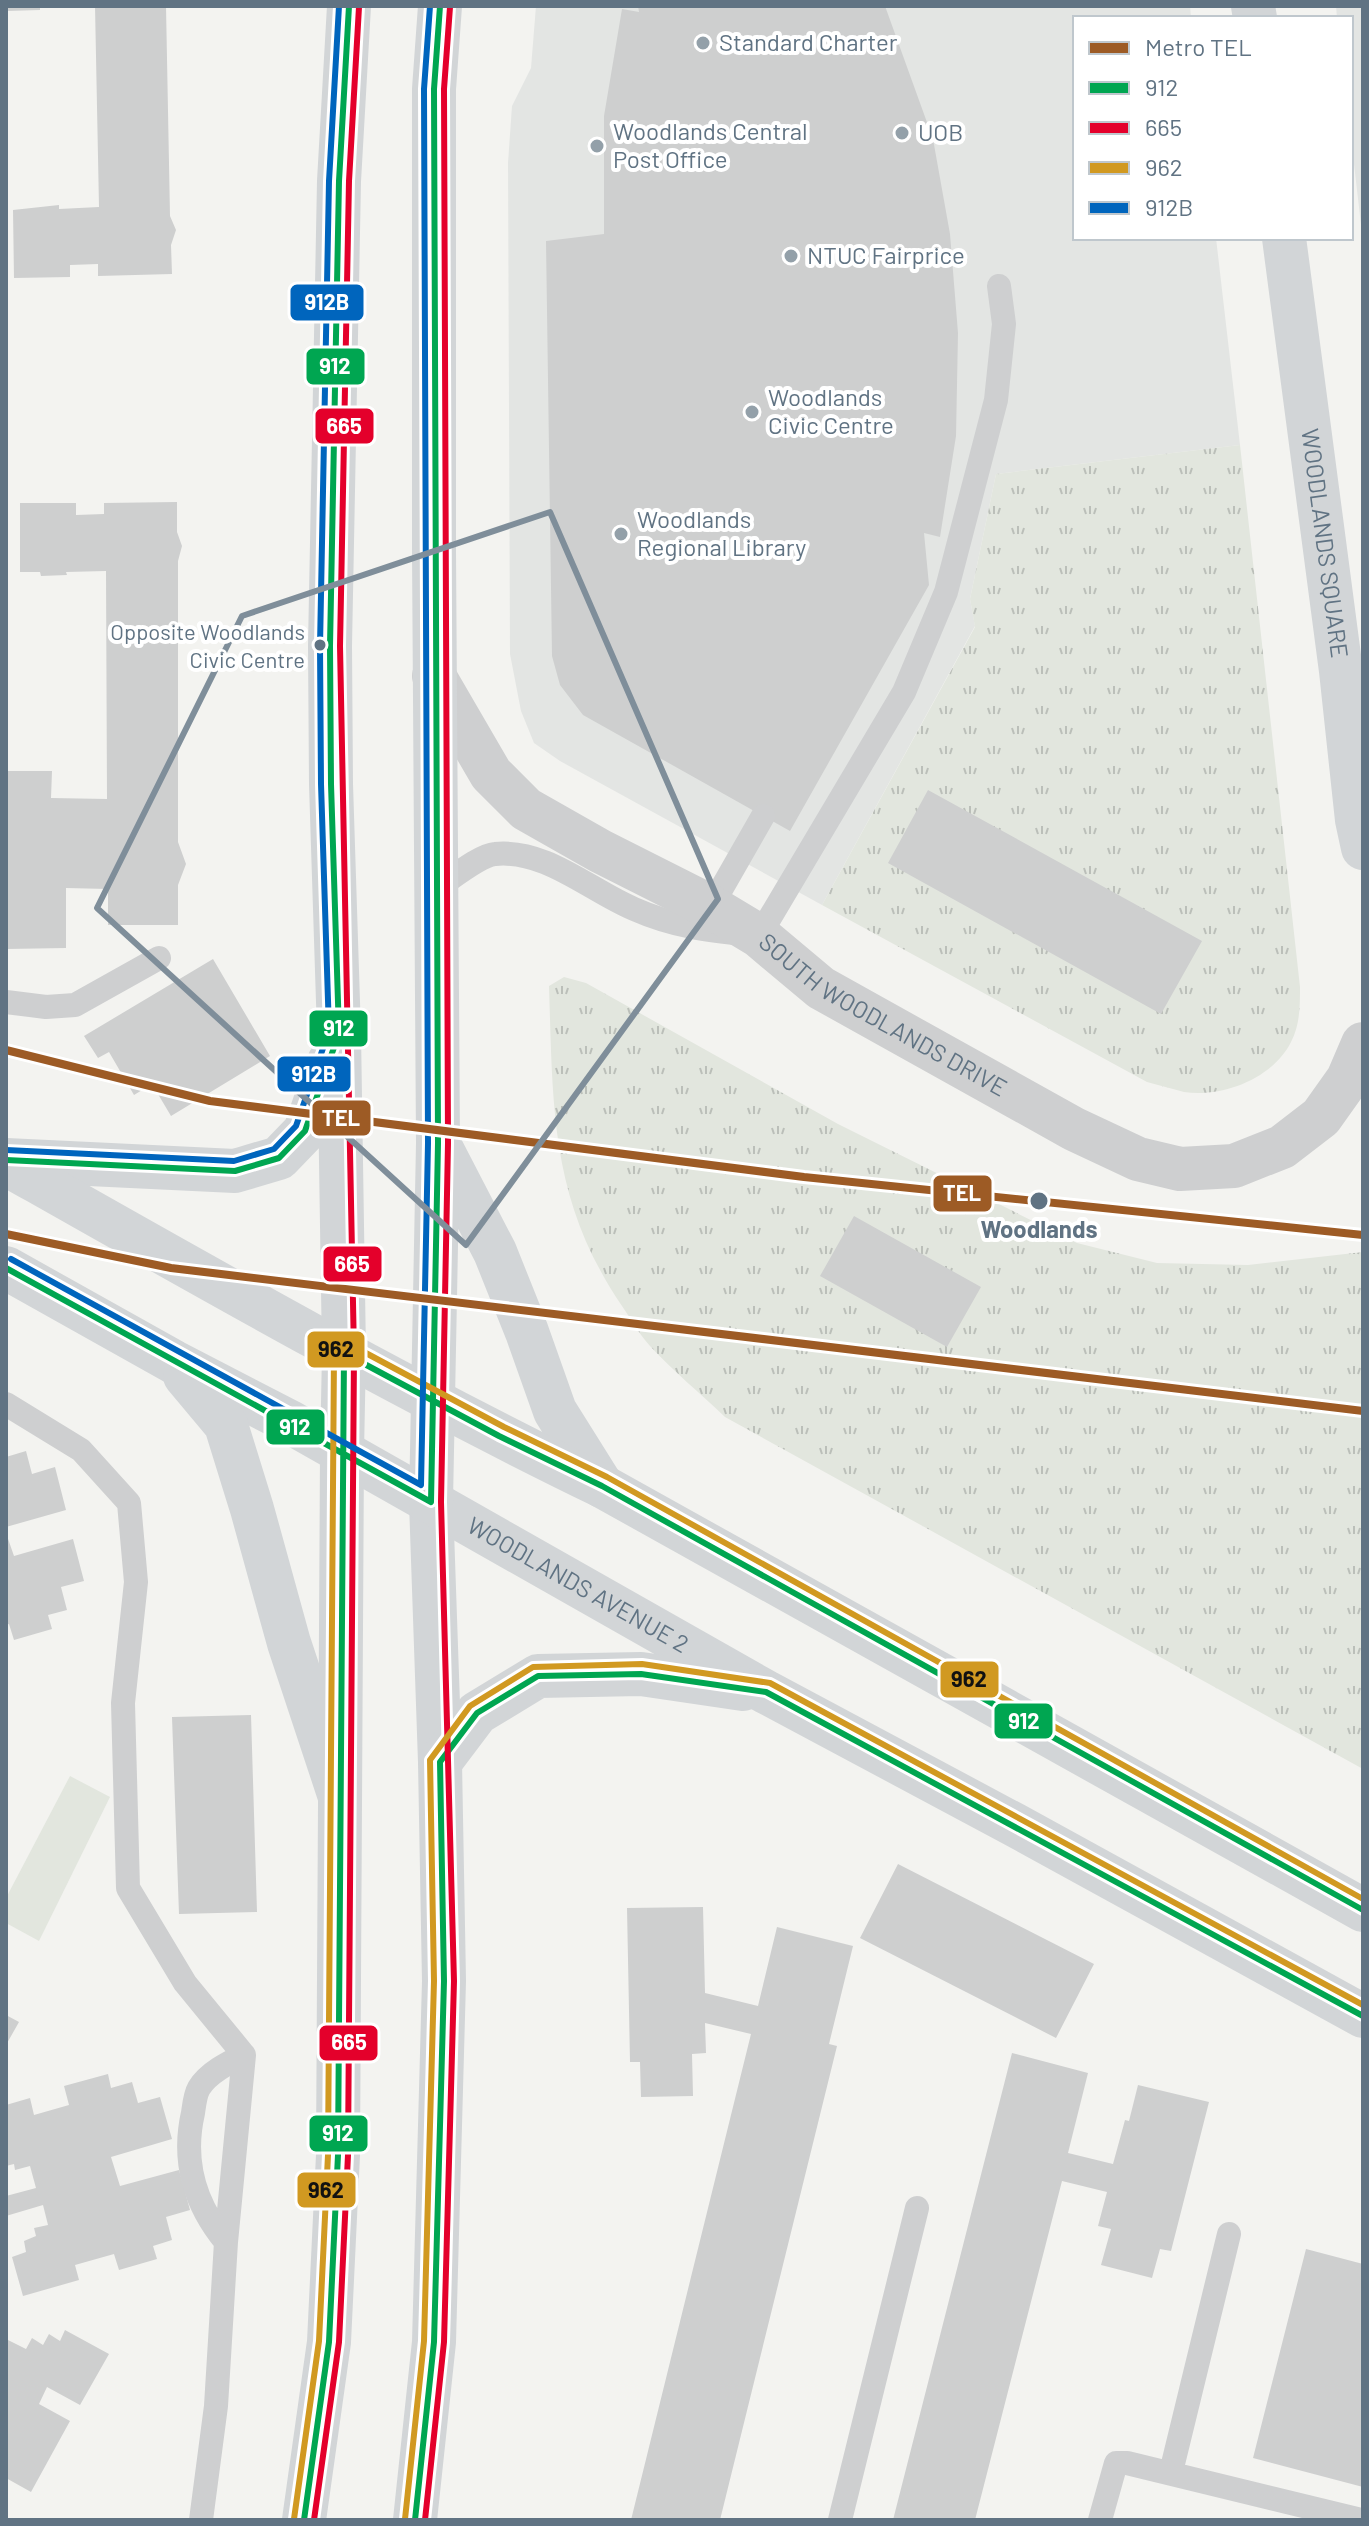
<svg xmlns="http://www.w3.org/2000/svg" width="1369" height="2526" font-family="Barlow,sans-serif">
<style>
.built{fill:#e3e5e3}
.grass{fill:url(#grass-tufts)}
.pitch{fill:#e2e6de}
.building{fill:#cecfcf}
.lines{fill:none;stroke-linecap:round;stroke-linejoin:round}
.lane{stroke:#cecfd0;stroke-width:24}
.street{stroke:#cecfd0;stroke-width:44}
.secondary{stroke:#d2d5d7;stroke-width:44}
.primary{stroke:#d2d5d7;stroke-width:44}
.bus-1-casing{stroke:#fff;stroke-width:12}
.bus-2-casing{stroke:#fff;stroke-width:12}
.bus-3-casing{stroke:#fff;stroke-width:12}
.bus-4-casing{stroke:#fff;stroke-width:12}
.bus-1{stroke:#00a651;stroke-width:6}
.bus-2{stroke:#e4002b;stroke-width:6}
.bus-3{stroke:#d19921;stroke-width:6}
.bus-4{stroke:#0065bd;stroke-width:6}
.metro-1-casing{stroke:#fff;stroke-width:14}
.metro-1{stroke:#9d5b25;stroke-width:8}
.marked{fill:none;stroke:#7f8e9a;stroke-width:6;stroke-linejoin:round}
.poi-dot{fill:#93a0a9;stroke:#fff;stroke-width:3}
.bus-dot{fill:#607383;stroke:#fff;stroke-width:3}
.labels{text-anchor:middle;stroke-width:8;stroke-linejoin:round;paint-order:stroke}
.bus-label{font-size:22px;fill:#607383;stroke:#fff;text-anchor:end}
.poi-label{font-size:24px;fill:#607383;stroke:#fff;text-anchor:start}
.street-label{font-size:24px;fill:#607383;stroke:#fff}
.stop-label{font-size:24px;font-weight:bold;fill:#607383;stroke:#fff}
.line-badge{stroke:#fff;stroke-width:3}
.badge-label{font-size:22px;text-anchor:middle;font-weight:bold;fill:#fff}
.pale-badge-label{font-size:22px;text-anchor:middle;font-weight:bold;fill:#111}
</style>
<defs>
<pattern id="grass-tufts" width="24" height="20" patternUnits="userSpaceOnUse" patternTransform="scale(2)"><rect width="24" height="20" fill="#e2e6de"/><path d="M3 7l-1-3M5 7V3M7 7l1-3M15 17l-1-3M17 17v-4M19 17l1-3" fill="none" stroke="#bbbfb9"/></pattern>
</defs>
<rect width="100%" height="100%" fill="#f3f3f0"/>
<!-- built -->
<path class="built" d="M536 6H1190L1191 18H1075V238H1216L1240 445 996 474 970 599 975 626 822 905 560 761 534 743 521 711 510 654 508 163 512 106 531 68Z
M1336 6H1363V242L1351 138V18H1337Z"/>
<!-- grass -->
<path class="grass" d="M1240 445 1300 987C1300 1006 1300 1025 1291 1042 1273 1078 1223 1098 1184 1092 1172 1089 1159 1085 1147 1082L822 905 975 627 970 599 996 474Z
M564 977 586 983 838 1124 1077 1243 1157 1263 1248 1265 1363 1252V1769L725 1417C700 1393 673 1371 650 1346 639 1334 631 1319 622 1306 550 1200 553 1108 549 986Z"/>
<!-- pitch -->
<path class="pitch" d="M70 1776 110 1797 39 1941 6 1923V1898Z"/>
<!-- building -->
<path class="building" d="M6 6H40V10L6 11Z
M95 6H166L170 216 176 230 171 245 172 274 98 276V264L70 265V277L14 278 13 210 59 205V209L99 207Z
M638 6H885L933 139 950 234 958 333 956 436 940 537 924 533 929 585 790 831 583 715 560 685 552 656 546 241 604 234V116L622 9 639 12Z
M177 502V532L182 546 178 561V842L186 864 178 885V925H108V889L66 888V948L6 949 7 771H52L51 798 107 799 106 571 66 572 67 575 41 576 40 572H20V503H76V515L104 514V503Z
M928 790 1202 941 1161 1014 888 863Z
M213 959 270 1056 171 1116 152 1084 134 1095 109 1052 98 1058 84 1036Z
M854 1216 981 1287 947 1347 820 1276Z
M26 1451 32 1474 55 1467 66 1510 6 1527V1457Z
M6 1533 14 1556 73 1539 84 1581 61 1587 67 1610 48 1615 52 1629 14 1640 9 1624 6 1625Z
M251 1715 257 1912 179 1914 172 1717Z
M898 1864 1094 1964 1056 2038 860 1938Z
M703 1907 705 1993 758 2006 777 1927 853 1946 829 2044 837 2046 720 2520H631L751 2034 705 2023 706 2053 692 2054 693 2096 641 2097 640 2062H630L627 1908Z
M6 2015 19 2022 6 2045Z
M1012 2053 1088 2073 1068 2153 1113 2164 1125 2120 1129 2121 1138 2085 1209 2102 1171 2251 1160 2249 1152 2278 1101 2265 1111 2229 1098 2226 1107 2192 1062 2181 975 2520H893Z
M108 2074 111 2088 132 2082 138 2103 160 2097 172 2139 111 2157 120 2186 179 2170 190 2210 166 2217 172 2240 153 2246 157 2259 119 2270 114 2254 75 2265 79 2280 23 2296 12 2257 26 2252 24 2241 36 2236 34 2228 48 2225 43 2205 6 2216V2196L36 2188 30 2166 15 2170 14 2164 6 2166V2105L30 2098 34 2115 69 2105 64 2086Z
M1306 2249 1363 2264V2487L1253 2458Z
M65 2330 109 2354 80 2405 47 2387 39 2404 70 2421 31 2492 6 2478V2339L26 2349 32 2338 43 2345 49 2334 60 2341Z"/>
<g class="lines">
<!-- lane -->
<path class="lane" d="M437 888C451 879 480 855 495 854 546 849 589 890 634 909 677 928 713 931 759 936L904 692 946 592 996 400 1004 324 999 286
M711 907 763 816
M6 1002 46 1007 75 1005 159 958
M6 1404 81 1450 129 1503 136 1582 123 1703 128 1888 185 1983 244 2055 226 2242 216 2406 201 2520
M226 2242C195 2205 182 2161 193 2113 194 2106 195 2095 199 2088 208 2073 228 2063 244 2055
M1171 2472 1229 2234
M840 2520 917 2208
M1100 2520 1116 2463H1127L1361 2520"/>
<!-- street -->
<path class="street" id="s1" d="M434 676 491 774 526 809 600 851 711 907 759 936 821 988 1074 1129 1138 1159 1180 1169 1234 1166 1282 1147 1321 1117 1348 1079 1363 1044"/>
<!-- secondary -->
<g class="secondary">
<path d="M1253 6 1255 18"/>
<path id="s2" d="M1284 238 1341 671 1357 820 1363 848"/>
<path d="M304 2520 329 2342 338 2155 342 1452"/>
<path d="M415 2520 434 2342 444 1981 440 1762 431 1502"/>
</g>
<!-- primary -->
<g class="primary">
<path d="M440 1146 495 1252 527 1332 555 1411 602 1486"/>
<path d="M6 1160 235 1171 279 1158 305 1131 329 1062"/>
<path d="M6 1164C202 1275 398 1387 602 1486L1363 1910"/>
<path id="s3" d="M6 1268 174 1362 288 1421 766 1692 1015 1825 1363 2016"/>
<path d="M185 1376 226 1425 252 1509 289 1643 339 1794"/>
<path d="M342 1452 344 1353 339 1033 331 784 330 646 339 181 349 6"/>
<path d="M431 1502 438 1143 434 551V89L440 6"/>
<path d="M440 1762 477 1713 538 1676 641 1674 743 1689"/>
</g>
<defs>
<path id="bus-1" d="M6 1160 235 1171 279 1158 305 1131 339 1033 331 784 330 646 339 181 349 6
M6 1268 431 1502 438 1143 434 89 440 6
M304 2520 329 2342 338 2155 344 1353 499 1436 602 1486 1363 1910
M415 2520 434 2342 444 1981 440 1762 477 1713 538 1676 641 1674 766 1692 1363 2016"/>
<path id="bus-2" d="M314 2520 339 2342 348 2155 354 1353 340 646 349 181 359 7
M425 2520 444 2342 454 1981 441 1502 448 1143 444 89 450 7"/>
<path id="bus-3" d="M294 2519 319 2341 328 2155 334 1353 339 1344H349L504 1427 607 1477 1363 1899
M405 2519 424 2341 434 1981 430 1760 470 1706 533 1667 642 1664 770 1683 1363 2005"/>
<path id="bus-4" d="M6 1150 234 1161 274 1149 296 1126 329 1031 321 784 320 646 329 181 339 6
M11 1259 421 1485 428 1143 424 89 430 6"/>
</defs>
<!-- bus-1 casing -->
<use href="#bus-1" class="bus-1-casing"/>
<!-- bus-2 casing -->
<use href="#bus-2" class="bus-2-casing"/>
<!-- bus-3 casing -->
<use href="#bus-3" class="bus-3-casing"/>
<!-- bus-4 casing -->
<use href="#bus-4" class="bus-4-casing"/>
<!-- bus-1 -->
<use href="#bus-1" class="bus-1"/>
<!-- bus-2 -->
<use href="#bus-2" class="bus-2"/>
<!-- bus-3 -->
<use href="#bus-3" class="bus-3"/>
<!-- bus-4 -->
<use href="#bus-4" class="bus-4"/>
<defs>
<path id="metro-1" d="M6 1050 210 1101 804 1177 1363 1235
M6 1234 171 1268 1363 1411"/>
</defs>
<!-- metro-1 casing -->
<use href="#metro-1" class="metro-1-casing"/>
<!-- metro-1 -->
<use href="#metro-1" class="metro-1"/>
</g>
<!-- marked area -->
<path class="marked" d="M550 512 718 899 466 1245 97 908 242 616Z"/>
<!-- markers -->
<g class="poi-dot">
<circle cx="703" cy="43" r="8"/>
<circle cx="902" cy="133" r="8"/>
<circle cx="597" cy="146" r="8"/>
<circle cx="791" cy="256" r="8"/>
<circle cx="752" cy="412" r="8"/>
<circle cx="621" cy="534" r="8"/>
</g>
<g class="bus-dot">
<circle cx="320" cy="645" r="7"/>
<circle cx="1039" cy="1201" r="10"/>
</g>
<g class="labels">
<!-- bus labels -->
<g class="bus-label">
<text x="305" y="640">Opposite Woodlands<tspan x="305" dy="28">Civic Centre</tspan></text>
</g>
<!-- poi labels -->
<g class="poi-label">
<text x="719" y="51">Standard Charter</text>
<text x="613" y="140">Woodlands Central<tspan x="613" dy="28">Post Office</tspan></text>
<text x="918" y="141">UOB</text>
<text x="807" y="264">NTUC Fairprice</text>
<text x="768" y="406">Woodlands<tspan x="768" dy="28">Civic Centre</tspan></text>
<text x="637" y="528">Woodlands<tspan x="637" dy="28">Regional Library</tspan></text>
</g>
<!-- street labels -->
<g class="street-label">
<text dy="8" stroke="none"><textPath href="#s2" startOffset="308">WOODLANDS SQUARE</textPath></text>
<text dy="8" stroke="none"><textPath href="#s1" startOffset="576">SOUTH WOODLANDS DRIVE</textPath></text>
<text dy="8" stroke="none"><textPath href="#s3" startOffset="654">WOODLANDS AVENUE 2</textPath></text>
</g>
<!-- stop labels -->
<g class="stop-label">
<text x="1039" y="1238">Woodlands</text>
</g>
</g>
<g class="line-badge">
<rect x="289" y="283" width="76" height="39" rx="8" fill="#0065bd"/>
<rect x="305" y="347" width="61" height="39" rx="8" fill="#00a651"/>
<rect x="314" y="407" width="61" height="38" rx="8" fill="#e4002b"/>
<rect x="308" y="1009" width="61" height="39" rx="8" fill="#00a651"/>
<rect x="276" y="1055" width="76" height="38" rx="8" fill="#0065bd"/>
<rect x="311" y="1099" width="61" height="38" rx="8" fill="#9d5b25"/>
<rect x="932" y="1174" width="61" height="39" rx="8" fill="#9d5b25"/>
<rect x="322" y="1245" width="61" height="38" rx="8" fill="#e4002b"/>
<rect x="306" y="1330" width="60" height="39" rx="8" fill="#d19921"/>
<rect x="265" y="1408" width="61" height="38" rx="8" fill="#00a651"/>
<rect x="939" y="1660" width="61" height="39" rx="8" fill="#d19921"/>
<rect x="993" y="1702" width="61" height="38" rx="8" fill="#00a651"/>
<rect x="318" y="2024" width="61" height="38" rx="8" fill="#e4002b"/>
<rect x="308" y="2114" width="61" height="39" rx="8" fill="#00a651"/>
<rect x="296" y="2171" width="61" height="38" rx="8" fill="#d19921"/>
</g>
<g class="badge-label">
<text x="327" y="310">912B</text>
<text x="335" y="374">912</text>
<text x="344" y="434">665</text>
<text x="339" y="1036">912</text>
<text x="314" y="1082">912B</text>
<text x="341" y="1126">TEL</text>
<text x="962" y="1201">TEL</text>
<text x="352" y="1272">665</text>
<text x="295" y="1435">912</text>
<text x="1024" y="1729">912</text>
<text x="349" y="2050">665</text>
<text x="338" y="2141">912</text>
</g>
<g class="pale-badge-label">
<text x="336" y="1357">962</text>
<text x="969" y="1687">962</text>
<text x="326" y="2198">962</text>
</g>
<!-- border -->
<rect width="1369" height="2526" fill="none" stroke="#607383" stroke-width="16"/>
<!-- legend -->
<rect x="1073" y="16" width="280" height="224" fill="#ffffff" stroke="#bfc7cd" stroke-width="2"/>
<rect x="1089" y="42" width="40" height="12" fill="#9d5b25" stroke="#bfc7cd" stroke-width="2"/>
<text x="1145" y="56" font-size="24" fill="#607383">Metro TEL</text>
<rect x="1089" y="82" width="40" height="12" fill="#00a651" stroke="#bfc7cd" stroke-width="2"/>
<text x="1145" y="96" font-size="24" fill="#607383">912</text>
<rect x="1089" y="122" width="40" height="12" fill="#e4002b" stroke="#bfc7cd" stroke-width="2"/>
<text x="1145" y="136" font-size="24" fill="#607383">665</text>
<rect x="1089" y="162" width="40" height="12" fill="#d19921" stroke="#bfc7cd" stroke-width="2"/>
<text x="1145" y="176" font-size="24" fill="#607383">962</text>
<rect x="1089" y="202" width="40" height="12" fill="#0065bd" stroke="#bfc7cd" stroke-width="2"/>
<text x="1145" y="216" font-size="24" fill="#607383">912B</text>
</svg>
